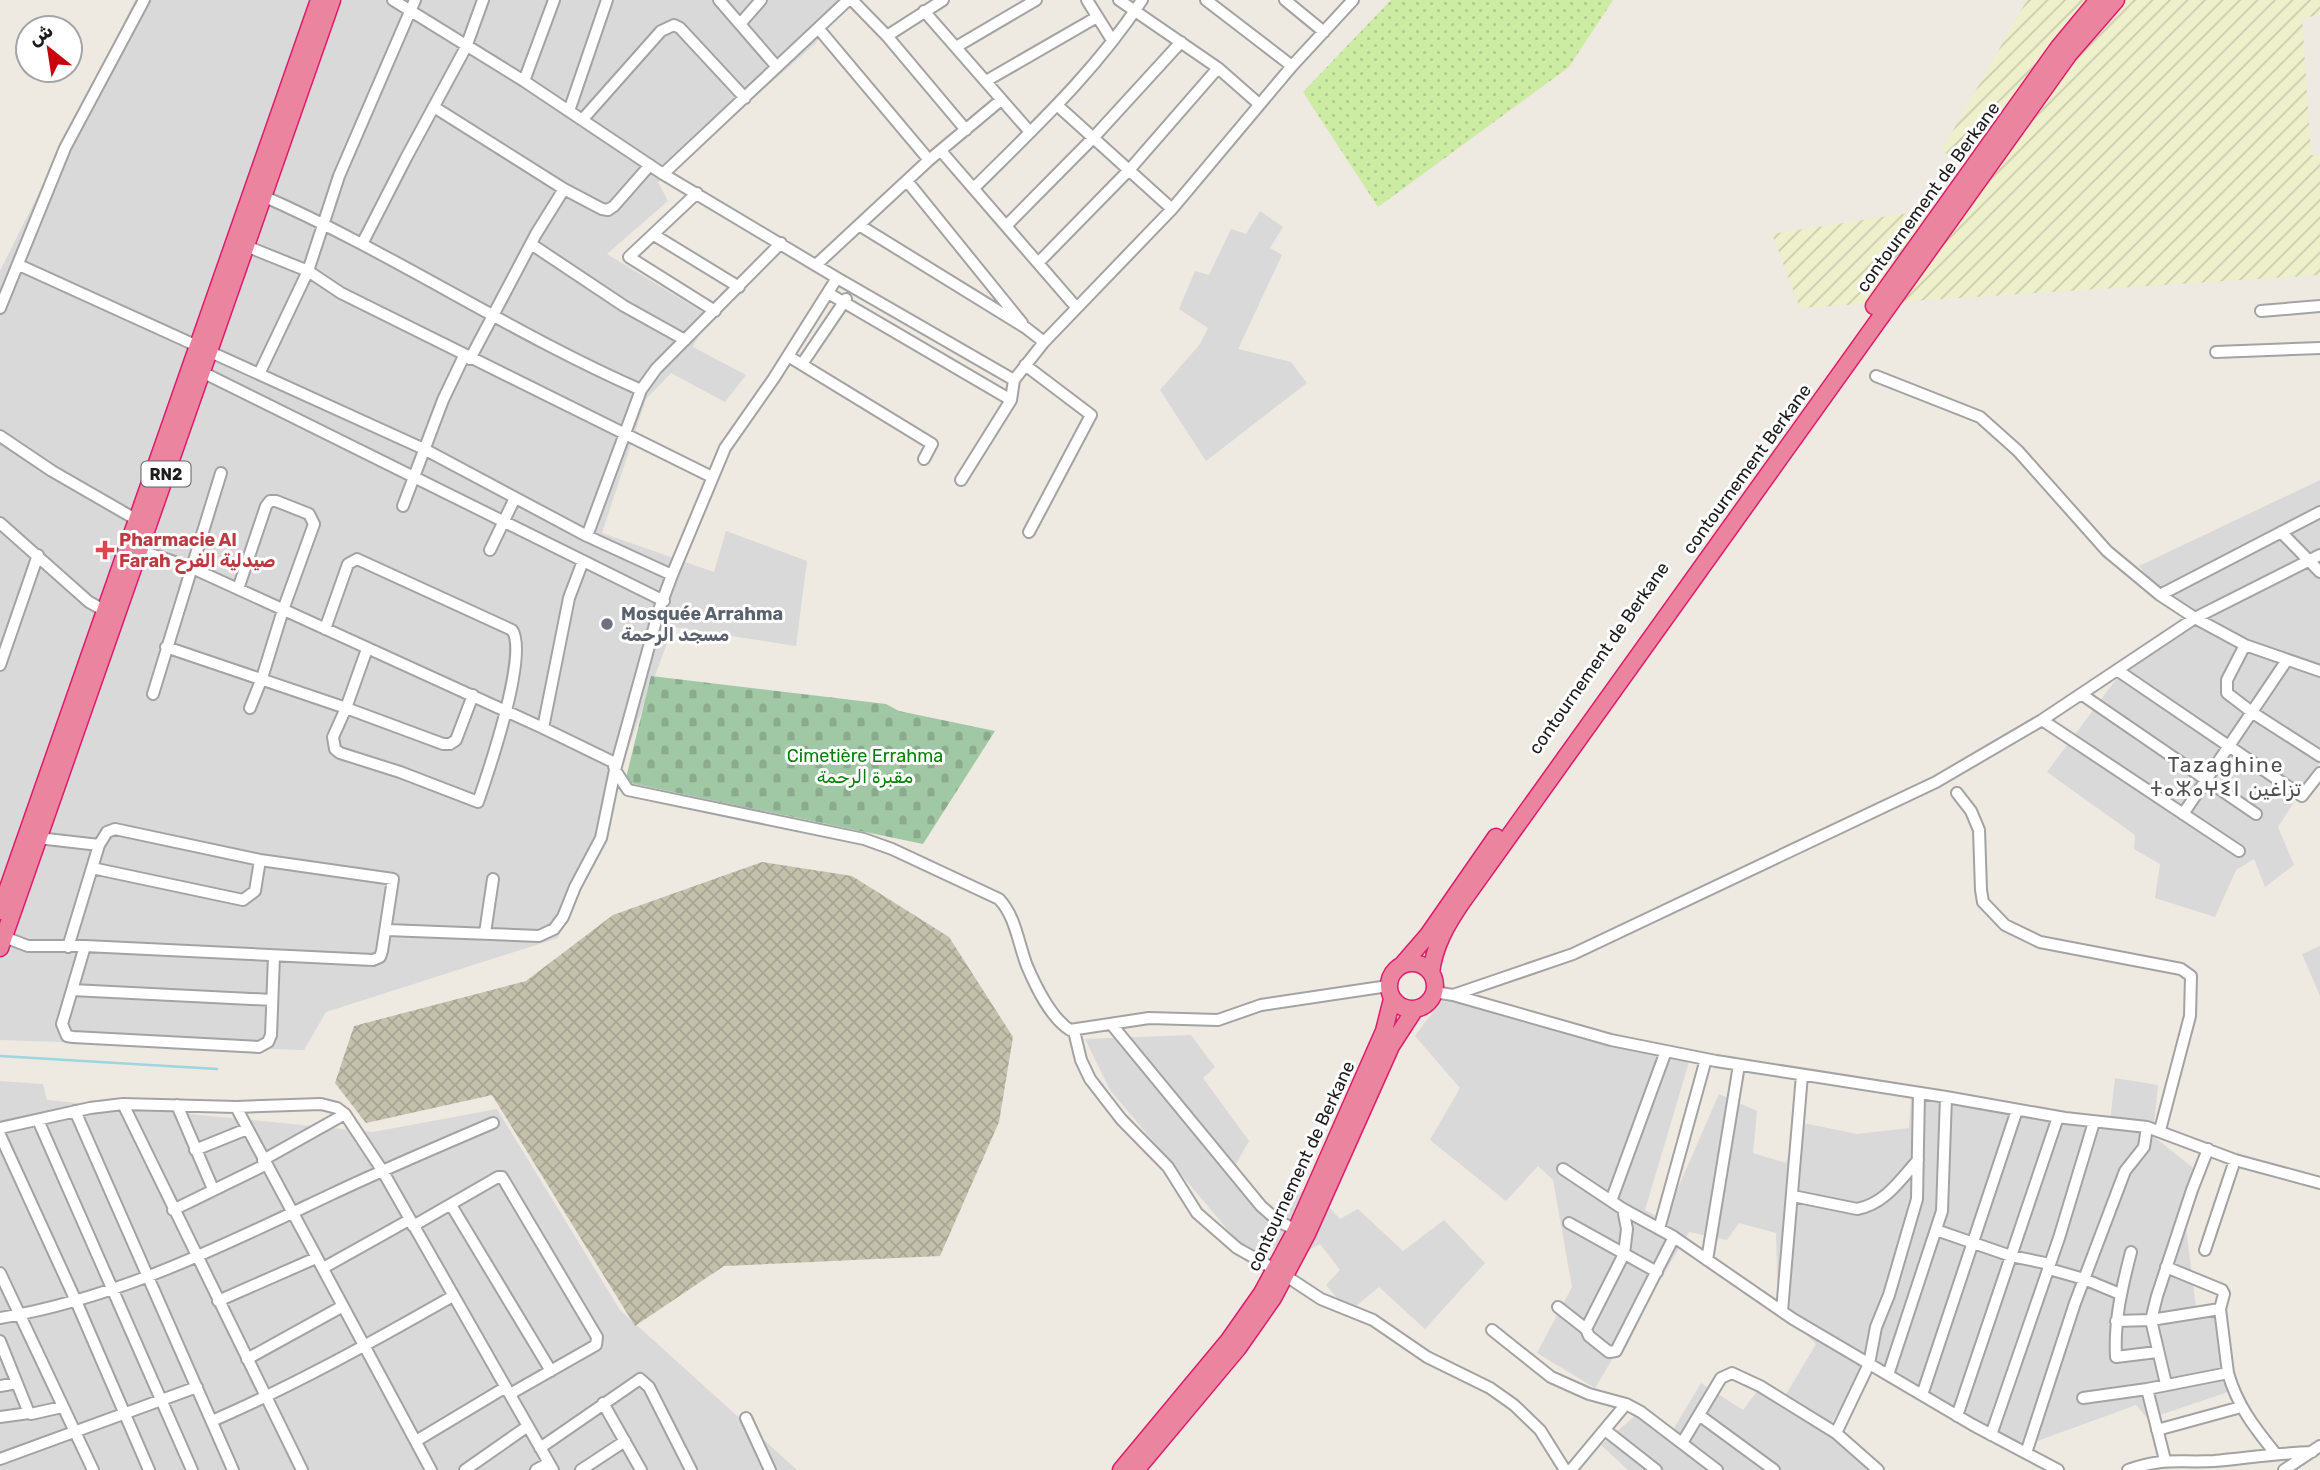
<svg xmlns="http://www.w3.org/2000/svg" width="2320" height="1470" font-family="Rubik,'Noto Sans Arabic','Noto Sans Tifinagh',sans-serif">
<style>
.residential{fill:#dad9d9}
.construction{fill:url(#construction-cross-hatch)}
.farmland{fill:url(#farmland-furrows)}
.grass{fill:url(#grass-dots)}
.cemetery{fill:url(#cemetery-stones)}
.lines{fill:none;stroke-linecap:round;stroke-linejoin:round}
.stream{stroke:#9ed5df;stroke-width:2.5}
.minor-casing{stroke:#a3a3a3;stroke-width:14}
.highway-casing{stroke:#e01a6c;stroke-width:19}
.minor{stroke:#fff;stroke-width:10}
.highway{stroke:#eb849e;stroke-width:16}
.health-dot{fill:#e0444e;stroke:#fff;stroke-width:2.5}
.worship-dot{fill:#6b7280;stroke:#fff;stroke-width:2.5}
.labels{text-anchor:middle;stroke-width:6;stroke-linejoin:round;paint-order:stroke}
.shield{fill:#fff;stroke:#606060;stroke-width:2}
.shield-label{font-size:16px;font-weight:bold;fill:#1c1c1c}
.street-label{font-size:18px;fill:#1c1c1c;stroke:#fff}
.health-label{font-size:18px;font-weight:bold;fill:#be3a42;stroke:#fff;text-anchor:start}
.worship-label{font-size:18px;font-weight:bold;fill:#5b616d;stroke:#fff;text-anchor:start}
.park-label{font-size:18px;fill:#057f07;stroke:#fff}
.quarter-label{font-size:21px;letter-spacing:2px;fill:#4f4f4f;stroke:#fff}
</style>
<defs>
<pattern id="construction-cross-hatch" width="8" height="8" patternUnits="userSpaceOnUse" patternTransform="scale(1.75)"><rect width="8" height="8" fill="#c3c1ac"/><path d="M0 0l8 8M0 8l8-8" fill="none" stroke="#a7a593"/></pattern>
<pattern id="farmland-furrows" width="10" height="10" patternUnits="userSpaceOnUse" patternTransform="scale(1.75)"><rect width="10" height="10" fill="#eeefcb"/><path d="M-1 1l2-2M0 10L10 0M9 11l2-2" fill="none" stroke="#ccccae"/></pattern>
<pattern id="grass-dots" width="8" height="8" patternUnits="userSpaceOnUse" patternTransform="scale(1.75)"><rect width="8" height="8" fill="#cceca3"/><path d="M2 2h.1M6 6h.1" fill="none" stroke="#afca8c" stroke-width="1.8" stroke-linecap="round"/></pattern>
<pattern id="cemetery-stones" width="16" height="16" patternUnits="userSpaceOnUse" patternTransform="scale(1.75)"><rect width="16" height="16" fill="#a1c8a4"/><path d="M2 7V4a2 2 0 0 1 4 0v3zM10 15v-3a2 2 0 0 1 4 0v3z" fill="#8aab8d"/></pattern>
</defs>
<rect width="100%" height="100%" fill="#eee9e1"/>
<!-- residential -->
<path class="residential" d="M135 0H843L815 44 658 182 668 201 607 254 709 316 693 347 746 375 725 402 671 373 646 399 602 533 714 572 726 531 807 561 796 646 673 627 558 938 326 1012 304 1050 0 1040V271Z
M1260 211 1283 227 1270 248 1282 255 1238 349 1291 362 1307 383 1206 461 1160 390 1200 344 1208 328 1179 309 1195 271 1209 275 1231 229 1246 234Z
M2320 480V762L2278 827 2294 865 2265 887 2254 859 2236 870 2215 917 2155 898 2160 864 2134 849 2135 835 2047 772 2120 674 2190 612 2154 583 2139 566Z
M2320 946V996L2302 954Z
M1441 1001 1478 1004 1689 1062 1645 1210 1664 1220 1719 1094 1757 1111 1753 1153 1786 1163 1798 1122 1857 1134 1909 1128 1911 1099 2109 1129 2115 1078 2158 1085 2153 1136 2197 1171 2185 1219 2196 1308 2216 1311 2231 1391 2148 1419 2136 1405 2029 1444 1998 1435 1868 1363 1832 1422 1867 1470H1654L1648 1465 1644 1470H1628L1601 1445 1642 1410 1673 1430 1701 1383 1743 1410 1761 1386 1784 1398 1816 1344 1778 1307 1776 1233 1739 1223 1727 1240 1689 1232 1595 1388 1537 1353 1572 1287 1553 1180 1538 1166 1506 1201 1430 1140 1460 1088 1415 1036Z
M1191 1035 1215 1067 1203 1078 1249 1141 1232 1171 1269 1221 1309 1185 1340 1219 1358 1209 1403 1251 1444 1220 1485 1263 1425 1329 1379 1287 1349 1312 1326 1285 1340 1270 1320 1244 1300 1255 1288 1240 1254 1261 1110 1090 1085 1039Z
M0 1081 43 1084 47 1100 373 1132 497 1109 620 1310 797 1470H0Z"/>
<!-- construction -->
<path class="construction" d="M762 862 852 876 949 937 1013 1037 999 1122 940 1256 724 1266 635 1326 492 1095 366 1123 335 1083 354 1026 526 981 613 915Z"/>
<!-- farmland -->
<path class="farmland" d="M2027 0H2320V15L2302 18 2311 155 2320 156V275L1800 308 1772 234 1968 204 1971 175 1942 150Z"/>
<!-- grass -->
<path class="grass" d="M1391 0H1613L1569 67 1378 207 1303 92Z"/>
<!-- cemetery -->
<path class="cemetery" d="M651 676 886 704 899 711 995 731 923 844 625 782Z"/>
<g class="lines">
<!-- stream -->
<path class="stream" d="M0 1056 217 1069"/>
<defs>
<path id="minor" d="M393 0 524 81 663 174 837 278 1014 380
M719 0 777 67
M852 0 887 36 966 130
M1087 0 1112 40
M1119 0 1218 68 1259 104
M1206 0 1292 66
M1285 0 1324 32
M924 11 1030 132
M740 24 761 0
M818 28 929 160
M887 36 943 0
M956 47 1036 0
M524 81 554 0
M986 81 1097 17
M1058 106 1172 209
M434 107 564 189 602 209 608 210 614 206 650 165
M569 111 607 0
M582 120 661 31 674 25 680 28 745 98
M941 151 1076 307
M663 174 848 0
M907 181 1022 323
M974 188C1034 128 1095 72 1142 0
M697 193 629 257 715 311
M263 196C393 253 511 333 641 390
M859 225 1026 328 1044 342
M1006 226 1094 137 1181 42
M654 235 739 287
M241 244 308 271 341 293 712 477
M362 244 406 158 466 47 483 0
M531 244 624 306 685 340
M1038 263 1130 169 1218 68
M817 264 929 160 1001 100
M19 265 424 449 587 536 672 575 725 448 774 378 837 278
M828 293 1011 400
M0 308 65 148 144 0
M2261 311 2320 306
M2216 352 2320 348
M788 356 932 444 924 459
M470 359 536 234 564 189
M802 364 846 299
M1025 365 1091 415 1029 532
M202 372 664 601
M259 374 308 271 339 176 415 0
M1876 376 1980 417 2018 451 2107 551 2160 595 2195 618 2245 645 2320 671
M0 436 52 471 137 520
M961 480 1011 400 1014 380 1044 342 1172 209 1292 66 1353 0
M403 506 443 400 464 356
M0 523 89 602 111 614
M2281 532 2320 572
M587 536 641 390 656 369 781 243
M136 549 192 568 543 728 569 598 583 561
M490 550 515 498
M238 589 266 506 270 501H276L309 514 314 524 283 610 262 678 250 708
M2160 595 2320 512
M325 629 348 564 357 559 512 630C529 653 488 773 478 802L400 772 340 753 335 749 333 737 346 708 367 649
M2245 645 2227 680V693L2253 713 2320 756
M166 647 346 708 443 744H450L456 740 473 695
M0 665 38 555
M2117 670 2302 796 2320 773
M153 694 221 473
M2081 694 2256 814
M2042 720 2239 851
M543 728 613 762 615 770 628 790 864 839 892 849 999 899C1016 917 1018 943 1027 966 1036 987 1050 1017 1070 1030L1149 1018 1218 1020 1261 1005 1388 986
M1957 793 1971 811 1979 830 1981 890 1983 902 2005 925 2040 942 2181 969 2191 976 2190 1016 2160 1130
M2183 814 2287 660
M38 838 99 845 68 947
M92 868 243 900 255 891 260 860
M387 930 539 936 554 929 563 917 575 887 601 838 615 770 659 610 672 575
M485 933 493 879
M4 937 28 946H85L373 960 380 957 382 951 393 879 260 860 115 829 107 832 99 845
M85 946 62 1024 67 1036 73 1037 259 1047 268 1042 271 1035 274 956
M72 990 272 1000
M1434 992 1453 995 1573 954 1936 782 2042 720 2195 618 2320 555
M1453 995 1611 1040 1716 1061 1946 1097 2065 1118 2147 1127 2235 1160 2320 1183
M1112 1025 1261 1206 1278 1221 1296 1230
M1074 1031 1081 1060 1090 1079 1121 1119 1168 1167 1197 1213 1237 1248 1276 1270
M123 1104 302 1470
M177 1105 213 1189
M236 1107 431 1470
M75 1111 233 1470
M38 1120 192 1470
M0 1128 90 1108 123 1104 236 1107 321 1104 337 1108 345 1114 382 1170 549 1463
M0 1135 76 1301 149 1470
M195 1150 247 1129
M263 1160 345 1114
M1563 1169 1623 1209 1674 1237 1793 1319 1973 1425 2058 1470
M1793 1196 1857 1209C1885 1204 1901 1179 1918 1160
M1611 1201 1666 1051
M451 1205 551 1371
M173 1210 265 1165
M1569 1223 1657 1272
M413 1226 498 1177H502L597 1337 596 1345 510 1394
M1659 1229 1706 1059
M1936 1230 2011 1256 2050 1264
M2205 1250 2235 1160
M2131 1252C2122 1287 2114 1320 2116 1357L2157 1352
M1707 1260 1739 1065
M2166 1267 2222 1290 2224 1294 2220 1309
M323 1268 409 1220
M2049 1269 2084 1279 2120 1294
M0 1273 93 1470
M1286 1276 1321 1299 1373 1320 1427 1357 1490 1388 1514 1405 1540 1430 1565 1470
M218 1301 316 1258
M1558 1307 1586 1329 1624 1254 1627 1229 1623 1209
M1782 1311 1802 1075
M0 1318C119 1298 224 1245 332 1194 385 1169 439 1146 493 1123
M2116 1321 2151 1320 2220 1309 2228 1373
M1586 1329 1589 1336 1609 1352 1616 1351 1674 1237
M1492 1330 1551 1377 1589 1394 1626 1404 1641 1412 1717 1470
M0 1341 29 1413 31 1414 62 1407
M247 1359 343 1306
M1888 1375 1942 1211 1946 1097
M2166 1384 2151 1320 2157 1296 2192 1190 2208 1149
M0 1386 17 1383
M2147 1389 2165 1460
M1922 1395 2017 1110
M2083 1398 2147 1389 2228 1373C2237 1405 2254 1427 2275 1453
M603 1403 641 1470
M1699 1415 1774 1470
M1957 1416 2058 1117
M0 1417 29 1413
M746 1418 770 1470
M212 1421C295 1385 374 1341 453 1296
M1605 1430 1656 1470
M2157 1430 2241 1407
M1991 1435 2059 1238 2094 1122
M416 1441 506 1387
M1682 1443 1721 1378 1732 1373 1760 1386 1836 1433
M540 1448 640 1379 649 1387 691 1470
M2026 1453 2075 1303 2125 1171 2144 1147 2147 1127
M0 1459 197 1387
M465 1470 528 1426
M536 1470 549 1463 553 1470
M581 1470 625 1441
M1571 1470 1626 1404
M1878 1470 1836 1433 1869 1364 1876 1327 1889 1295 1917 1199 1919 1093
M2128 1470C2163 1457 2179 1463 2214 1461 2247 1458 2279 1453 2312 1452
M2284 1470 2320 1446"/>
<path id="highway" d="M1874 306 2059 47 2098 0
M0 911 319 0
M0 948 332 0
M1389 986a23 23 0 1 1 46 0a23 23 0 1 1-46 0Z
M1402 965 1428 935 1496 837
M1431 973C1434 946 1447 924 1462 902L2069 54 2116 0
M1121 1470 1229 1340 1262 1293 1296 1230 1384 1031 1392 999
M1136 1470 1238 1348 1273 1298 1307 1234 1391 1046 1415 1009"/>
</defs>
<!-- minor casing -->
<use href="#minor" class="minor-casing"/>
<!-- highway casing -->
<use href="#highway" class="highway-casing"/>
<!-- minor -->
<use href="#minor" class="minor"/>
<!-- highway -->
<use href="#highway" class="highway"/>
</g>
<!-- markers -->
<path class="health-dot" d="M101.5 539.5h7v7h7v7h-7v7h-7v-7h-7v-7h7z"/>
<circle class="worship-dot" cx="607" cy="624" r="7"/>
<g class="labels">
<!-- shield labels -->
<rect class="shield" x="141.5" y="461.5" width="49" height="25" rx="5"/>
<g class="shield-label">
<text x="166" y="480">RN2</text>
</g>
<!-- street labels -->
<g class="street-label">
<text transform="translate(1928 197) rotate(-54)" y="6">contournement de Berkane</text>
<text transform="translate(1747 469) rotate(-54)" y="6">contournement Berkane</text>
<text transform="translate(1599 658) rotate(-55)" y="6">contournement de Berkane</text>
<text transform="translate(1301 1166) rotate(-65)" y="6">contournement de Berkane</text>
</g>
<!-- health labels -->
<g class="health-label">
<text x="119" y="546">Pharmacie Al<tspan x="119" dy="21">Farah صيدلية الفرح</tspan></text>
</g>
<!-- worship labels -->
<g class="worship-label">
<text x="621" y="620">Mosquée Arrahma<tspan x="621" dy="21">مسجد الرحمة</tspan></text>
</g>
<!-- park labels -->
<g class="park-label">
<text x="865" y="762">Cimetière Errahma<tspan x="865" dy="21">مقبرة الرحمة</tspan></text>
</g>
<!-- quarter labels -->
<g class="quarter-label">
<text x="2226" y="772">Tazaghine<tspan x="2226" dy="24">ⵜⴰⵣⴰⵖⵉⵏ تزاغين</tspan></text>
</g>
</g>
<!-- north arrow -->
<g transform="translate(49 49) rotate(330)"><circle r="33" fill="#ffffff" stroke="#a4a4a4" stroke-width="2"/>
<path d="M0-5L12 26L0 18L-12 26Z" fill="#c8000e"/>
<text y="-10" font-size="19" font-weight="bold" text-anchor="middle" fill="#1c1c1c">ش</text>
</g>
</svg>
